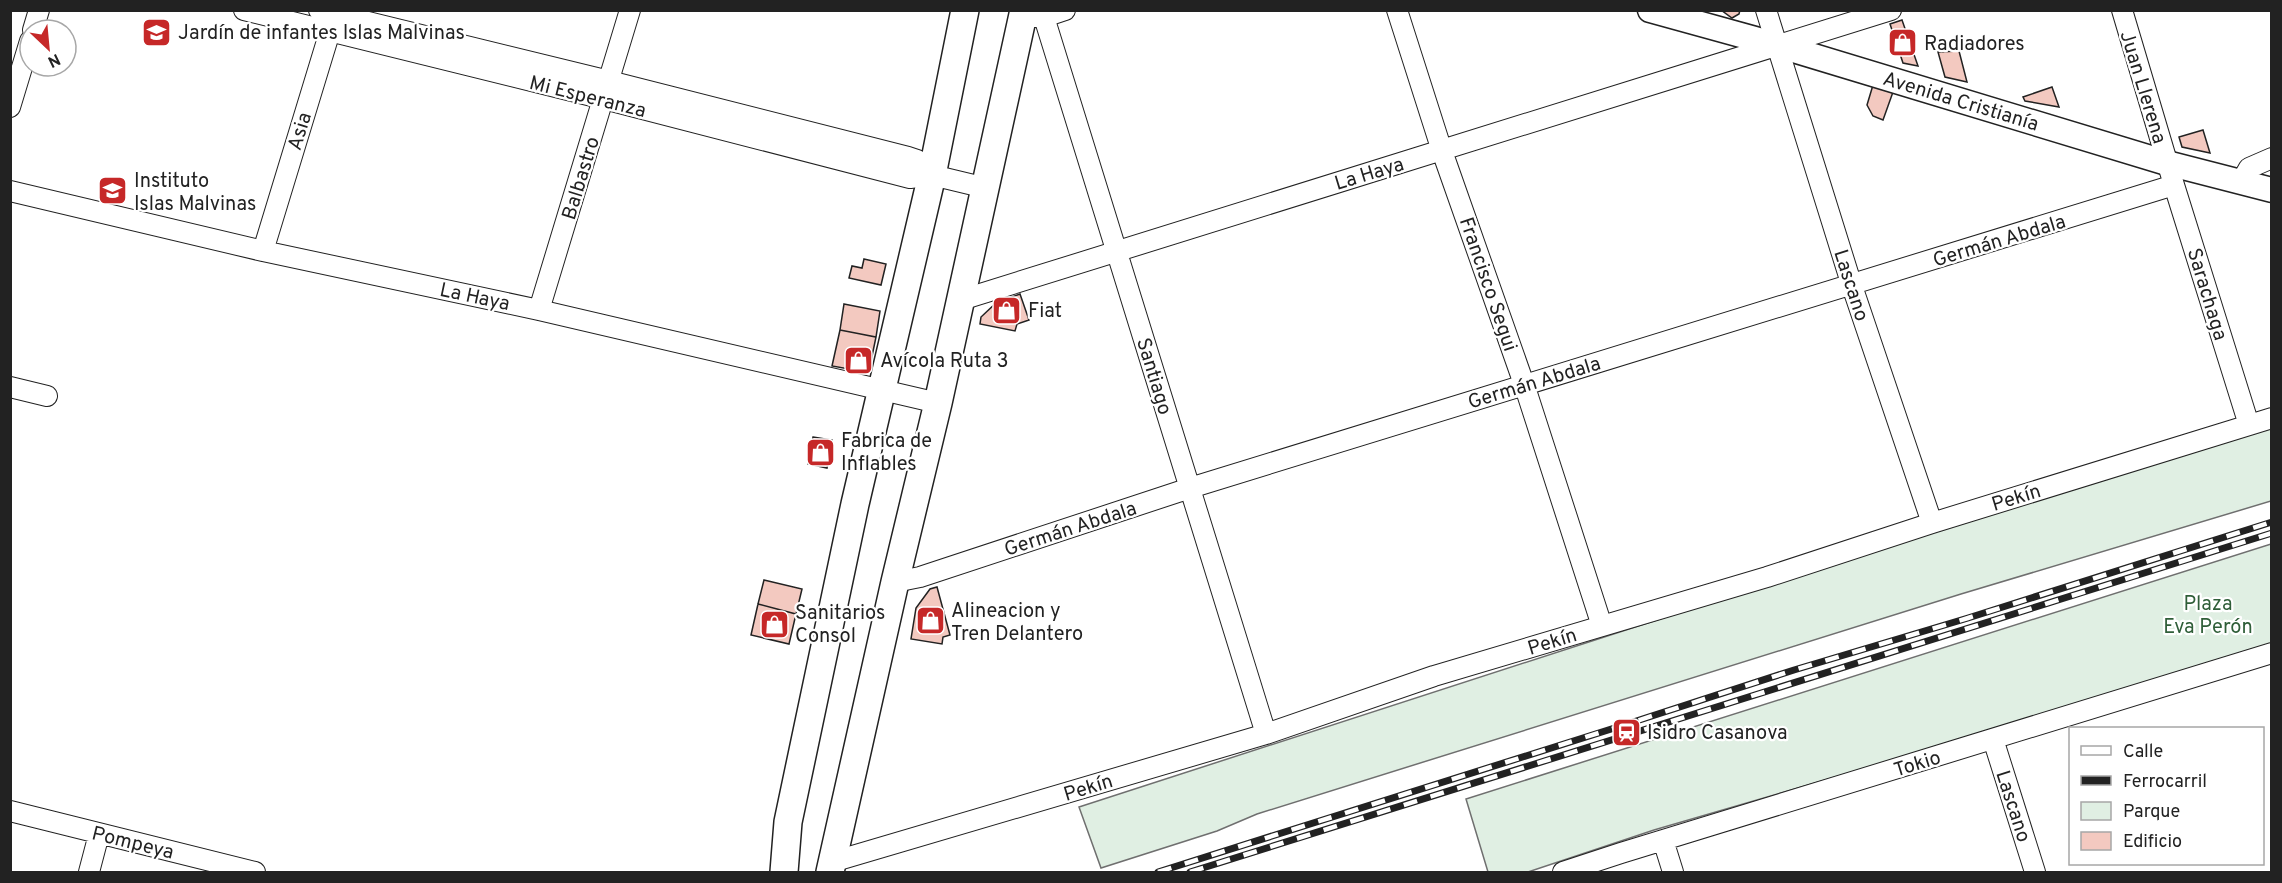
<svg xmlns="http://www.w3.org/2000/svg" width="2282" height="883" font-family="Overpass,sans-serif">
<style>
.green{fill:#e0efe3;stroke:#6f6f6f;stroke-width:1.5}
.building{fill:#f3c9c0;stroke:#222;stroke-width:1.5}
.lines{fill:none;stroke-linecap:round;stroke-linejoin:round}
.minor-casing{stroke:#222;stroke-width:22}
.major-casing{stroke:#222;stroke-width:27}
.highway-casing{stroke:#222;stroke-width:30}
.minor{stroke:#fff;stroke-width:20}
.major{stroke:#fff;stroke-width:24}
.highway{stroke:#fff;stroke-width:27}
.rail-casing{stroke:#222;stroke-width:7}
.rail{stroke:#fff;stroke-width:4.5;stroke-dasharray:14;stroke-linecap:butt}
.labels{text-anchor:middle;stroke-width:4.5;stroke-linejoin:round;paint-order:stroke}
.poi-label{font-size:20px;fill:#222;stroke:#fff;text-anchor:start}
.street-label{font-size:20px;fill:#222;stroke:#fff}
.park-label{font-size:20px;fill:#2f5e38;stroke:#fff}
</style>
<rect width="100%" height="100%" fill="#fff"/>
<!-- green -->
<path class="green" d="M2271 426V501L1961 594 1257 814 1217 831 1101 868 1079 807 1938 529Z
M2271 544V645L1993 731 1654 830 1528 872H1488L1466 799Z"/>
<!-- building -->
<path class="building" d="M1721 10H1740L1739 14 1732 18Z
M1902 20 1918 66 1903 63 1890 24Z
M1959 51 1967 82 1945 77 1938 52Z
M1873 85 1893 92 1883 120 1873 116 1867 105Z
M2052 87 2059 107 2025 101 2023 97Z
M2203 130 2210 153 2182 147 2179 137Z
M864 259 886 264 881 285 849 278 852 266 862 268Z
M1020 294 1029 320 1017 324 1015 331 980 324 981 317 996 303Z
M844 304 880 311 876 337 840 330Z
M840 330 876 337 870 366 860 371 832 366Z
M813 437 832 440 827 468 808 464Z
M764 580 802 589 796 614 758 604Z
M937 587 950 635 943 637 942 644 911 639 916 608 930 589Z
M758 604 796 614 789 644 751 635Z"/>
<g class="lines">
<defs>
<path id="minor" d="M244 10 604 99 910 178 932 175 986 188
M319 10 609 81 908 157 917 160 932 175
M1397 10 1442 151 1524 384 1602 626
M1766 10 1852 286 1932 523
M2122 10 2174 185 2249 425
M1031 17H1044L1065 10
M1044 17 1266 734
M33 30 39 10
M10 107 30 41
M2241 182 2249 168 2272 158
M10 191 263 251 539 310 938 403
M263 251 334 18
M961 300 1891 10
M539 310 630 10
M10 387 47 396
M895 582 920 577 1190 488 2174 185
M1993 739 2035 872
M10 811 255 872
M1663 840 1673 872
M832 862 1266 734 1434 676 1767 577 1932 523 2272 418
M89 872 99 834
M1563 872 1621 853 2272 653"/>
<g id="major">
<path id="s1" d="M1650 10 1777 45 2167 163 2272 190"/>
</g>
<path id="highway" d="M784 872 788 822 820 670 855 504 932 175 965 10
M830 872 895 582 938 403 1024 10"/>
</defs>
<!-- minor casing -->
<use href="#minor" class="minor-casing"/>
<!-- major casing -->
<use href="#major" class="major-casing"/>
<!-- highway casing -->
<use href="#highway" class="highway-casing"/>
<!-- minor -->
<use href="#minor" class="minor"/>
<!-- major -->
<use href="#major" class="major"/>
<!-- highway -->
<use href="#highway" class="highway"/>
<defs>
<path id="rail" d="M1158 872 1624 725 1794 670 1968 618 2272 522
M1190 872 2272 533"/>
</defs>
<!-- rail casing -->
<use href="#rail" class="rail-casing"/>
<!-- rail -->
<use href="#rail" class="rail"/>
</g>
<!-- icons -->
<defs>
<symbol id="school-square" viewBox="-11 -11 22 22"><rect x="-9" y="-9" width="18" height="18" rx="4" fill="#c62828" stroke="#fff"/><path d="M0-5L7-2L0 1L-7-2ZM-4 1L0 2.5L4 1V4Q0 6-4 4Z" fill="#fff"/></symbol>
<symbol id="shop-square" viewBox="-11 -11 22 22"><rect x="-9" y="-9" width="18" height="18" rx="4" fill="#c62828" stroke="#fff"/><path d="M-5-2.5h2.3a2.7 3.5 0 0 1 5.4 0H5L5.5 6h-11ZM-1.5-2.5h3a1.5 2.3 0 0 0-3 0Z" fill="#fff"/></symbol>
<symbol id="station-square" viewBox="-11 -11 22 22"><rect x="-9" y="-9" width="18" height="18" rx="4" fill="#c62828" stroke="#fff"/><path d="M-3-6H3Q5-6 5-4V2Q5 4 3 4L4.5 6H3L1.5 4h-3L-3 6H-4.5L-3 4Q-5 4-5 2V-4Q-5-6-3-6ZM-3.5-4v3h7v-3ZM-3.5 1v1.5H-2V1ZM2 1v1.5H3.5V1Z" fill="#fff"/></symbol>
</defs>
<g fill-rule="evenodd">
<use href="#school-square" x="140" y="16" width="33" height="33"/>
<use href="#shop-square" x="1886" y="26" width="33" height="33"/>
<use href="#school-square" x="96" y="174" width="33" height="33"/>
<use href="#shop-square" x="990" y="294" width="33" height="33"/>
<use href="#shop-square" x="842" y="344" width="33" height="33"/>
<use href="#shop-square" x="804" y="436" width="33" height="33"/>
<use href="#shop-square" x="914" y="604" width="33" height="33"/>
<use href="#shop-square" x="758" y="608" width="33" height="33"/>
<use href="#station-square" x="1610" y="716" width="33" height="33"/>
</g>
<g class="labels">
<!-- poi labels -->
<g class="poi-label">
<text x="178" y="39">Jardín de infantes Islas Malvinas</text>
<text x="1924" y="50">Radiadores</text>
<text x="134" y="187">Instituto<tspan x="134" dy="23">Islas Malvinas</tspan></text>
<text x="1028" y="317">Fiat</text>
<text x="880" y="367">Avícola Ruta 3</text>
<text x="841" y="447">Fabrica de<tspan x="841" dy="23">Inflables</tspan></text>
<text x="951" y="617">Alineacion y<tspan x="951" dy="23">Tren Delantero</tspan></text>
<text x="795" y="619">Sanitarios<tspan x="795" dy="23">Consol</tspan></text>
<text x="1647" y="739">Isidro Casanova</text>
</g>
<!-- street labels -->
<g class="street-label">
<text transform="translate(2144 87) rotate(73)" y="7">Juan Llerena</text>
<text transform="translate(588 96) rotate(14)" y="7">Mi Esperanza</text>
<text dy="7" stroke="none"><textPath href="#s1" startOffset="324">Avenida Cristianía</textPath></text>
<text transform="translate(299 131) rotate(-73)" y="7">Asia</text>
<text transform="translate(1369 173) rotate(-17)" y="7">La Haya</text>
<text transform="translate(580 178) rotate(-73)" y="7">Balbastro</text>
<text transform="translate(1999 240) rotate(-17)" y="7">Germán Abdala</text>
<text transform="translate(1489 284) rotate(71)" y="7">Francisco Segui</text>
<text transform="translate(1852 285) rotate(72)" y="7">Lascano</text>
<text transform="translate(2208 294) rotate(73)" y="7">Sarachaga</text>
<text transform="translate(475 296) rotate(12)" y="7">La Haya</text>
<text transform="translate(1155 376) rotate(73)" y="7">Santiago</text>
<text transform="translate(1534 382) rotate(-17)" y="7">Germán Abdala</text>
<text transform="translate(2016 497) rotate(-17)" y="7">Pekín</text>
<text transform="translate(1070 528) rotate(-18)" y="7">Germán Abdala</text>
<text transform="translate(1552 641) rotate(-17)" y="7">Pekín</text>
<text transform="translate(1917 763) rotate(-17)" y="7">Tokio</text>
<text transform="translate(1088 787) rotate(-17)" y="7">Pekín</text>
<text transform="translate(2014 806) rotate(72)" y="7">Lascano</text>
<text transform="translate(133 842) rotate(14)" y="7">Pompeya</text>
</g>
<!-- park labels -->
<g class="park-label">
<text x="2208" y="610">Plaza<tspan x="2208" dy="23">Eva Perón</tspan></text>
</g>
</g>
<!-- border -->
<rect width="2282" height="883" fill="none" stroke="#222222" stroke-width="24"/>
<!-- legend -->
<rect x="2069" y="727" width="195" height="138" fill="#ffffff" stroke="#a7a7a7" stroke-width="1.5"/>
<rect x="2081" y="746" width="30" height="9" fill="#ffffff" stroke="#a7a7a7" stroke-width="1.5"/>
<text x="2123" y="757" font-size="18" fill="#222222">Calle</text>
<rect x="2081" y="776" width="30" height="9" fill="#222222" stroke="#a7a7a7" stroke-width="1.5"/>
<text x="2123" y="787" font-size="18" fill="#222222">Ferrocarril</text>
<rect x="2081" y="802" width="30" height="18" fill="#e0efe3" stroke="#a7a7a7" stroke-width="1.5"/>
<text x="2123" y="817" font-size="18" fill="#222222">Parque</text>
<rect x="2081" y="832" width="30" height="18" fill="#f3c9c0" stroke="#a7a7a7" stroke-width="1.5"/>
<text x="2123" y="847" font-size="18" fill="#222222">Edificio</text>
<!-- north arrow -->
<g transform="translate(48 48) rotate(154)"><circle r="28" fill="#ffffff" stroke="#a7a7a7" stroke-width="1.5"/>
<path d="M0-4.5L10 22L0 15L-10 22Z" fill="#c62828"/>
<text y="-9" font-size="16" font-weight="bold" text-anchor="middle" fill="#222222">N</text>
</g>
</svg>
